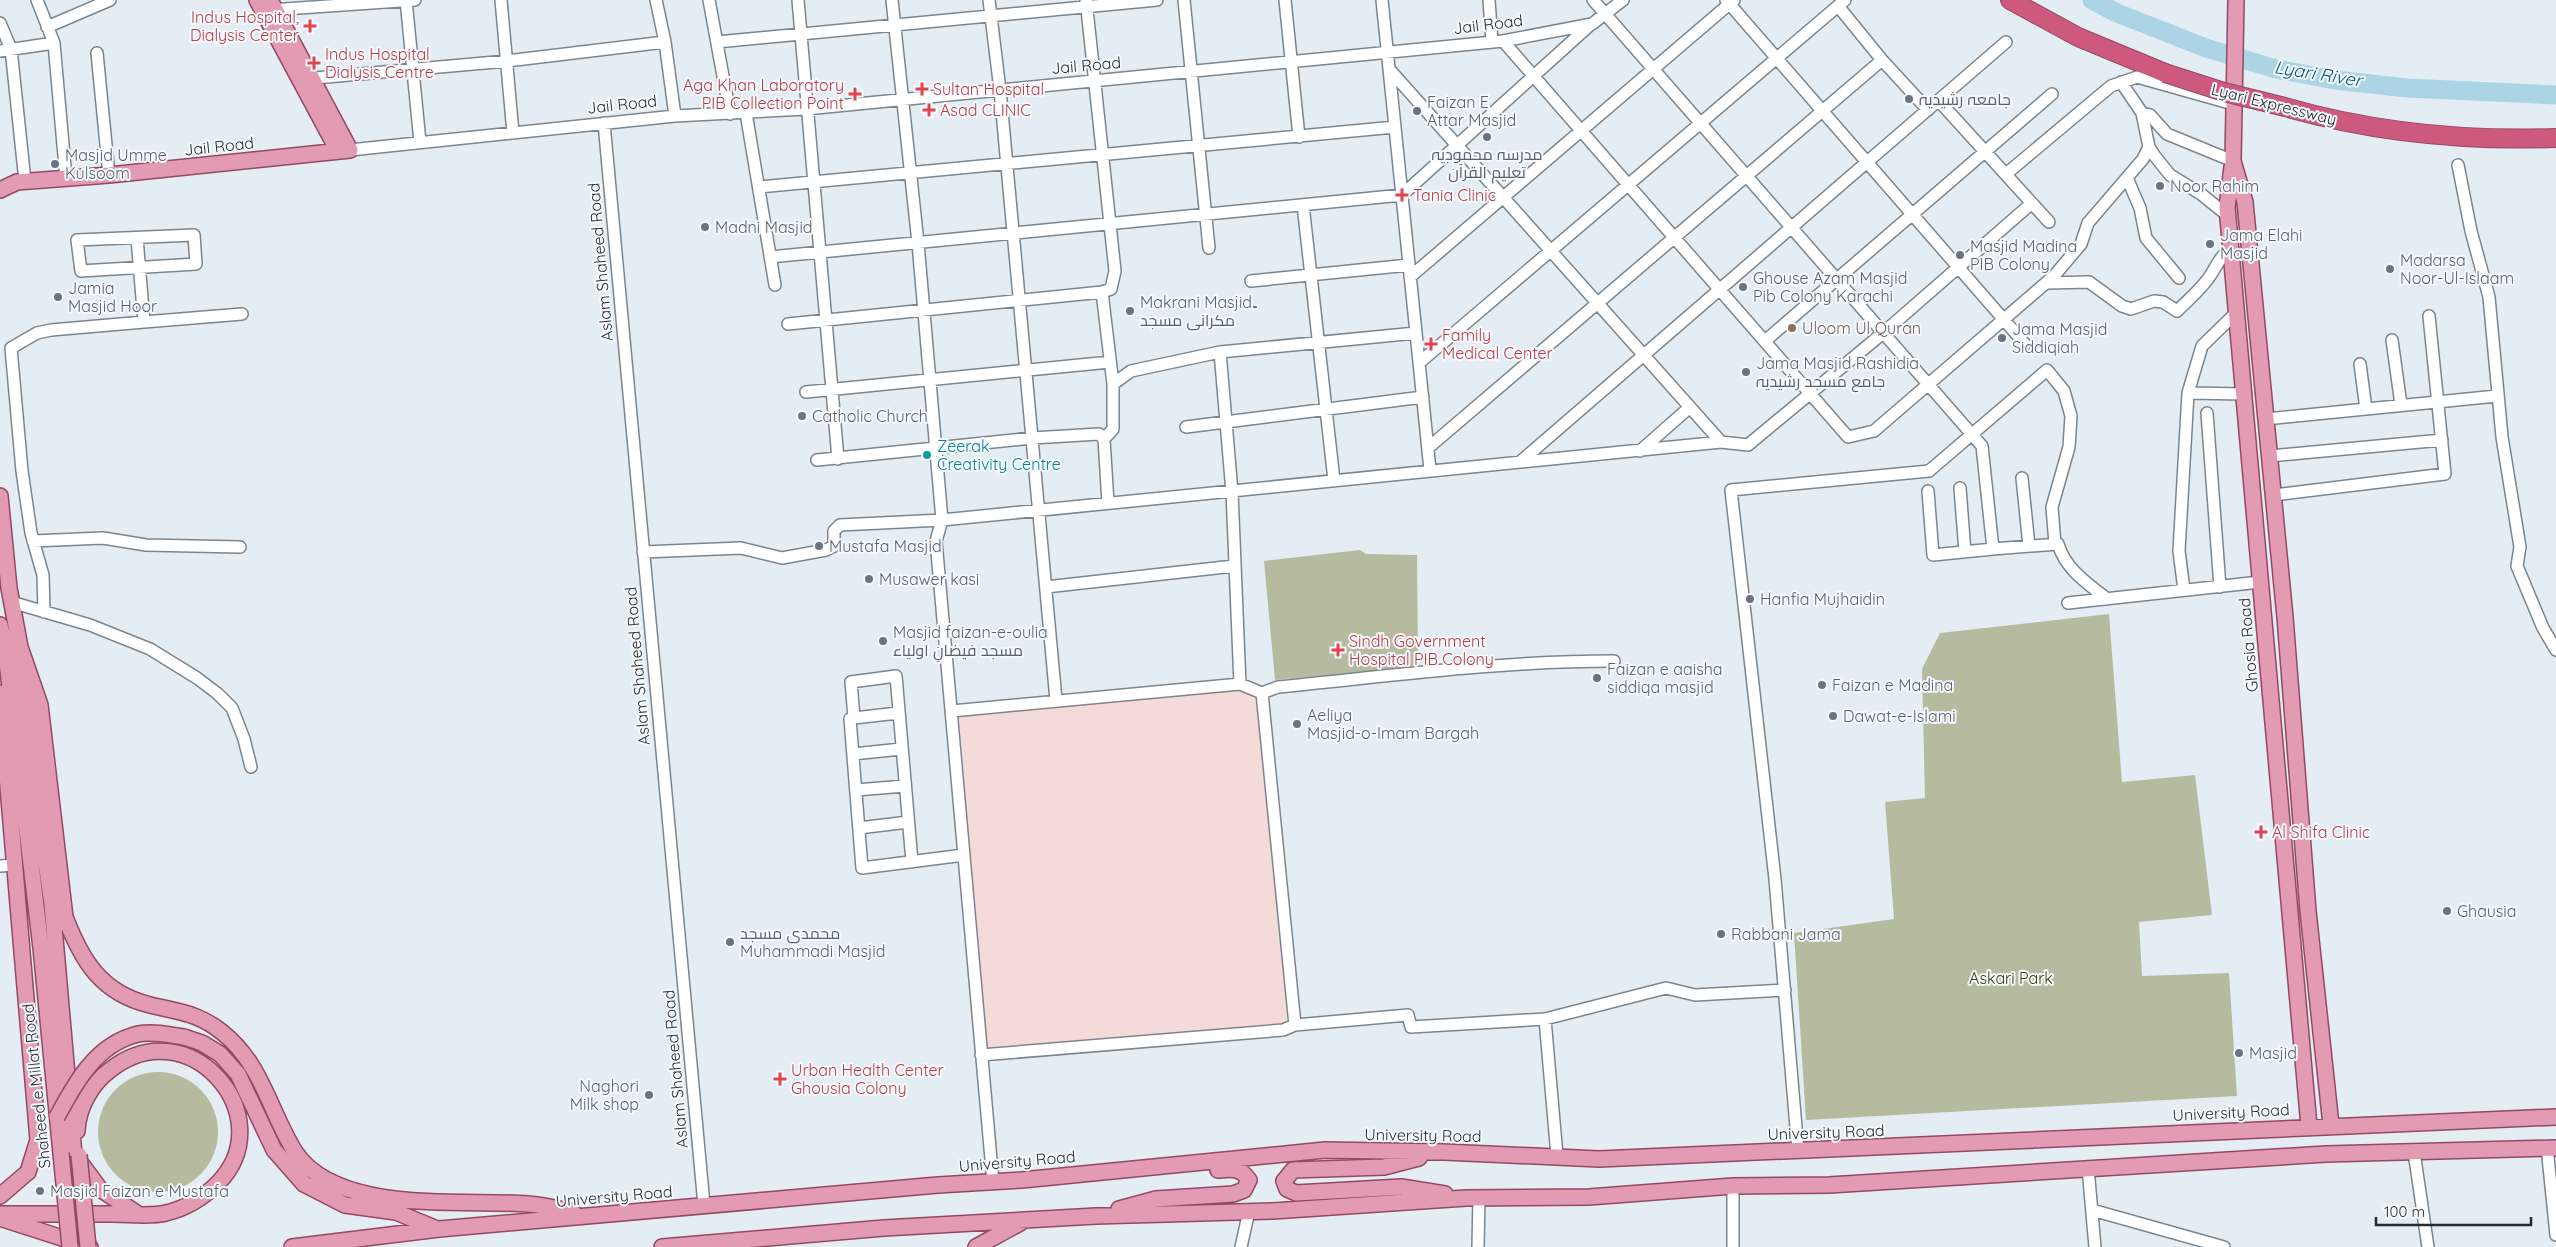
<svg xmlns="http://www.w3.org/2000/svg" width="2556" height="1247" font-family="Quicksand,Cairo,sans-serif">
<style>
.industrial{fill:#f5dada}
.green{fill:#b6bba0}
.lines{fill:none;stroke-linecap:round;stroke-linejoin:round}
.river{stroke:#abd4e4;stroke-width:19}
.minor-casing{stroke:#7d858c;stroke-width:14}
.major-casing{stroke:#944962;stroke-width:18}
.highway-casing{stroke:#944962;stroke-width:20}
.minor{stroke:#fff;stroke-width:11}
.major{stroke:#e29bb2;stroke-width:15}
.highway{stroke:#ce597f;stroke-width:18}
.major-bridge-casing{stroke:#944962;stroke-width:18;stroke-linecap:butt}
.highway-bridge-casing{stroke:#944962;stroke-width:20;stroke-linecap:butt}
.major-bridge{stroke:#e29bb2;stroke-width:15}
.highway-bridge{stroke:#ce597f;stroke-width:18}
.health-dot{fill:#e0444e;stroke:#f4f9fe;stroke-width:2}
.worship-dot{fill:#6b7280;stroke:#f4f9fe;stroke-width:2}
.education-dot{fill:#8d6e63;stroke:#f4f9fe;stroke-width:2}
.culture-dot{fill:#0f9aa8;stroke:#f4f9fe;stroke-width:2}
.labels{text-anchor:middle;stroke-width:4;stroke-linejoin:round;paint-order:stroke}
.health-label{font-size:16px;fill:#be3a42;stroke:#f4f9fe;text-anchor:start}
.street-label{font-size:16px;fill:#272b2d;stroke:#f4f9fe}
.worship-label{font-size:16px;fill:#5b616d;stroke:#f4f9fe;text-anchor:start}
.education-label{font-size:16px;fill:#785e54;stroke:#f4f9fe;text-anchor:start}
.culture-label{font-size:16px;fill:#0d838f;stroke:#f4f9fe;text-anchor:start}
.park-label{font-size:16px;fill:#383e01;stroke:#f4f9fe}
.water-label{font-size:18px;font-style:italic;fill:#00536b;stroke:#f4f9fe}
</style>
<rect width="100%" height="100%" fill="#e4edf4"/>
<!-- industrial -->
<path class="industrial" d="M1240 684 1262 693 1295 1025 981 1055 952 711Z"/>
<!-- green -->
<path class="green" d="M1360 550 1366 554 1417 555 1418 659 1412 668 1275 680 1264 561Z
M2109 614 2122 782 2195 775 2212 915 2139 922 2142 976 2229 973 2237 1096 1806 1120 1794 933 1894 919 1885 802 1925 798 1922 669 1940 633Z
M98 1132a60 60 0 1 1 120 0a60 60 0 1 1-120 0Z"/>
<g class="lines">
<!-- river -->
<path class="river" d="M2092 0 2117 13 2206 48 2276 69 2335 80 2407 88 2556 95"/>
<defs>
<path id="minor" d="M37 0 54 43 66 179
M406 0 420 142
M501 0 513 133
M656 0 665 42 675 116
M709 0 730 114
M798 0 838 459
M892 0 918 243 942 520 936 541 993 1182
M989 0 1000 90 1056 700
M1086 0 1115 271 1111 289 1102 292 1113 384V429L1104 439 1108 503
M1184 0 1209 248
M1285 0 1299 137
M1382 0 1430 470
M1489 0 1492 42
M1593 0 1982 446 1993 549 2058 544C2066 570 2087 583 2107 599
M1726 0 2025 344
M1838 6 1882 60 1928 110
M270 10 415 0
M0 23 11 49 25 181
M47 27 110 0
M1503 41 1848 437 1874 431 2054 276 2081 244 2088 223 2143 159 2149 147
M717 42 1157 0
M0 51 54 43
M97 53 109 175
M1389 69 1721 442
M304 79 507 61 665 42
M2121 82 2142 113 2149 147 2154 155 2170 175 2201 194 2227 215
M1939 101 2049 222
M746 113 775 285
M2142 113 2150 115 2167 134 2233 161
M604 123 704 1205
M350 150 675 116 806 109 1503 41 1592 24 1623 0
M2458 165 2471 231 2489 297 2502 437 2520 547 2517 566 2543 628 2556 650
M2006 174 2111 86 2137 77 2233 104
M2127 178 2140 208 2146 238 2179 278
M759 187 1395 127
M1303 205 1334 480
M194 235 196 264 81 271 77 240Z
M137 238 144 322 242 314
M770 257 1402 195 1590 25
M1410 277 1734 0
M1251 281 1409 265
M2047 283 2089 282 2122 306 2131 309 2154 301 2163 302 2177 311C2189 299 2203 288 2212 273 2218 263 2221 256 2230 249
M788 324 1102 292
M2392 340 2401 405
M1765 341 2052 94
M1220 352 1232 492 1240 684
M1419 363 1845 0
M2360 364 2366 409
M1113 384 1131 371 1220 352 1416 333
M806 392 1110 362
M2188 393 2245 394
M2207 413 2220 587
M2266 419 2497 396
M1186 427 1423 397
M1428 448 1882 60
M1640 451 1690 407
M2270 456 2442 440
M817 460 1032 438 1099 434 1104 439
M1520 462 2006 42
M2022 478 2029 546
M1960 488 1965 552
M1928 491 1933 555 1993 549
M2274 495 2445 474 2429 316
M33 541 103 538 146 545 240 547
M643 552 741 548 782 558 826 550 834 546V531L840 525 942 520 1721 442 1748 445 1883 333 2032 203
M1046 587 1234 566
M2184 590 2179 551 2188 393 2202 346 2237 312
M11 602 90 625 150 649 197 678 218 694 232 708 244 739 251 767
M2068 603 2260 582
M44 612 43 575 31 533 22 471 11 348 37 333 51 330 144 322
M1614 661C1502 661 1390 676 1278 687L1262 693 1295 1025 1408 1015 1411 1027 1545 1019 1666 988 1695 995 1785 990
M952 711 1240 684 1262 693
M854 718 898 713
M853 754 901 749
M856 790 905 786
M859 828 908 822
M912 862 896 676 851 682 854 718 850 719 862 868 964 855
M0 866 15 865
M1545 1019 1557 1156
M981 1055 1283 1030 1295 1025
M2547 1147 2556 1235
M1798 1151 1775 879 1731 490 1929 471 2047 370 2064 391 2071 416 2069 447 2052 507 2055 544
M2414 1152 2428 1247
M2088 1168 2095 1247
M2092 1210 2224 1247
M1241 1247 1249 1211
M1478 1247 1479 1197
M1733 1247V1186"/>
<path id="major" d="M257 0 338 151
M2236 0 2233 161 2245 202 2285 617 2308 911 2331 1125
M2232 167 2227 207 2309 1126
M0 190 17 182 109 175 350 150 270 0
M0 496 9 588 20 647 35 786 52 904 74 1154 100 1189 138 1214
M0 625 5 645 41 948 61 1153
M20 647 40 705 65 917C82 961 101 993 150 1005 179 1012 199 1013 223 1033 262 1064 270 1112 295 1152 337 1215 462 1199 528 1204 543 1205 558 1209 573 1212
M184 1037 202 1043 220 1054 238 1074 274 1150 304 1184 345 1205 396 1212 437 1229
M1419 1158 1384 1167 1293 1170 1284 1181 1287 1189 1296 1193 1401 1187 1445 1194
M0 1196 28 1172 38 1140 0 693
M1119 1209 1156 1199 1233 1194 1244 1190 1249 1180C1240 1167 1232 1169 1218 1170
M0 1214C38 1214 76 1214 113 1214 130 1214 150 1217 166 1213 187 1208 203 1198 218 1183 283 1117 189 1007 110 1070 91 1084 78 1108 77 1131
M0 1218 90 1247
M292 1247 439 1229 938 1185 1022 1180 1325 1150 1444 1152 1599 1159 2556 1117
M662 1247 884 1228 1096 1216 1273 1211 1466 1198 1589 1197 1733 1186 1829 1185 2326 1154 2556 1148
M976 1247 1020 1223"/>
<path id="highway" d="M2010 0 2078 37 2165 73
M2285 107C2372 132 2465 141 2556 138"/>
</defs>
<!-- minor casing -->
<use href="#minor" class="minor-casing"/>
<!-- major casing -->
<use href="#major" class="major-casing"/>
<!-- highway casing -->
<use href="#highway" class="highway-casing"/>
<!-- minor -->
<use href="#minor" class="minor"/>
<!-- major -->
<use href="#major" class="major"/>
<!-- highway -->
<use href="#highway" class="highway"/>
<defs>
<path id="major-bridge" d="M57 1117C75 1083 96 1044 138 1034 152 1031 169 1035 184 1037
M61 1153 70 1247
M79 1155 88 1247"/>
<path id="highway-bridge" d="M2165 73 2224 92 2285 107"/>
</defs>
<!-- major-bridge casing -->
<use href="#major-bridge" class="major-bridge-casing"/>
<!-- highway-bridge casing -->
<use href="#highway-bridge" class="highway-bridge-casing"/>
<!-- major-bridge -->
<use href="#major-bridge" class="major-bridge"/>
<!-- highway-bridge -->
<use href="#highway-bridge" class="highway-bridge"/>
</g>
<!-- markers -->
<g class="health-dot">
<path d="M307.5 18.5h5v5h5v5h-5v5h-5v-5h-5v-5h5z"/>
<path d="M311.5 55.5h5v5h5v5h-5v5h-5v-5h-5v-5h5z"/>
<path d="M919.5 81.5h5v5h5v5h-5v5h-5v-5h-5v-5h5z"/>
<path d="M852.5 86.5h5v5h5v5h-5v5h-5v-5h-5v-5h5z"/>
<path d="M926.5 102.5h5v5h5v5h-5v5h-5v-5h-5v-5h5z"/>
<path d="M1399.5 187.5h5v5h5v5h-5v5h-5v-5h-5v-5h5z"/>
<path d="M1428.5 336.5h5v5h5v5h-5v5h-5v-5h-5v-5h5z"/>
<path d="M1335.5 642.5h5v5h5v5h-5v5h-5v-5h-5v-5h5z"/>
<path d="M2258.5 824.5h5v5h5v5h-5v5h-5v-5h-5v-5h5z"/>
<path d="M777.5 1071.5h5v5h5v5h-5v5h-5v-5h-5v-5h5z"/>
</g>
<g class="worship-dot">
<circle cx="1909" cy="99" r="5"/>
<circle cx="1417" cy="111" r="5"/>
<circle cx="1487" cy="137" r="5"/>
<circle cx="55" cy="164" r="5"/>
<circle cx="2160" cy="186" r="5"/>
<circle cx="705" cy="227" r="5"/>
<circle cx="2210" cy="244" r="5"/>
<circle cx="1960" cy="255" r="5"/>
<circle cx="2390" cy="269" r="5"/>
<circle cx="1743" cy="287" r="5"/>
<circle cx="58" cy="297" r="5"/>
<circle cx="1130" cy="311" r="5"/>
<circle cx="2002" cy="338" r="5"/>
<circle cx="1746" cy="372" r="5"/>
<circle cx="802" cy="416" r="5"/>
<circle cx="819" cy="546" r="5"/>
<circle cx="869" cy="579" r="5"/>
<circle cx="1750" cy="599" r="5"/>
<circle cx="883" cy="641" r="5"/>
<circle cx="1597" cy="678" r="5"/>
<circle cx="1822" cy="685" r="5"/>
<circle cx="1833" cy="716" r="5"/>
<circle cx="1297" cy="724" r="5"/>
<circle cx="2447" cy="911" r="5"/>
<circle cx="1721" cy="934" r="5"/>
<circle cx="730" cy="942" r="5"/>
<circle cx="2239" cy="1053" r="5"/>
<circle cx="649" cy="1095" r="5"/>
<circle cx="40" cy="1191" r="5"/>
</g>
<circle class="education-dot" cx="1792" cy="328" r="5"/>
<circle class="culture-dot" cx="927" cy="455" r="5"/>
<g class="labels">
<!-- health labels -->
<g class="health-label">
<text x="299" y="23" text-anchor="end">Indus Hospital,<tspan x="299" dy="18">Dialysis Center</tspan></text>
<text x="325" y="60">Indus Hospital<tspan x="325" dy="18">Dialysis Centre</tspan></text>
<text x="844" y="91" text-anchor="end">Aga Khan Laboratory<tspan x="844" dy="18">PIB Collection Point</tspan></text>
<text x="933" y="95">Sultan Hospital</text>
<text x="940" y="116">Asad CLINIC</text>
<text x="1413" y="201">Tania Clinic</text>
<text x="1442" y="341">Family<tspan x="1442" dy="18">Medical Center</tspan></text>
<text x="1349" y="647">Sindh Government<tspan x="1349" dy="18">Hospital PIB Colony</tspan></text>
<text x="2272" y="838">Al Shifa Clinic</text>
<text x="791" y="1076">Urban Health Center<tspan x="791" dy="18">Ghousia Colony</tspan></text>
</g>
<!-- street labels -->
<g class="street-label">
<text transform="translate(1488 24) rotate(-7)" y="6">Jail Road</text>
<text transform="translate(1086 65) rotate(-5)" y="6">Jail Road</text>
<text transform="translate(622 104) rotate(-6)" y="6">Jail Road</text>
<text transform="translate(2274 104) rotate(14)" y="6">Lyari Expressway</text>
<text transform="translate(219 146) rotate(-6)" y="6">Jail Road</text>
<text transform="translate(600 262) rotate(-95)" y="6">Aslam Shaheed Road</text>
<text transform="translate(2248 645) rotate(-95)" y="6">Ghosia Road</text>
<text transform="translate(637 666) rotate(-95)" y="6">Aslam Shaheed Road</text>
<text transform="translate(675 1069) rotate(-95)" y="6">Aslam Shaheed Road</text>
<text transform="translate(36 1086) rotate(-96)" y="6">Shaheed e Millat Road</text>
<text transform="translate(2231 1112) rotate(-3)" y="6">University Road</text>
<text transform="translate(1826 1132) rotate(-2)" y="6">University Road</text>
<text transform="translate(1423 1135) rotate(1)" y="6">University Road</text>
<text transform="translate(1017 1161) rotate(-5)" y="6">University Road</text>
<text transform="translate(614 1196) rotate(-5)" y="6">University Road</text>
</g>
<!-- worship labels -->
<g class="worship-label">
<text x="1919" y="105">جامعہ رشیدیہ</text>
<text x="1427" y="108">Faizan E<tspan x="1427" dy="18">Attar Masjid</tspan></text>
<text x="1487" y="160" text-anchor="middle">مدرسہ محمودیہ<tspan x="1487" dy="18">تعلیم القرآن</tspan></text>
<text x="65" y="161">Masjid Umme<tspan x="65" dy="18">Kulsoom</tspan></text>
<text x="2170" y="192">Noor Rahim</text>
<text x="715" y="233">Madni Masjid</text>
<text x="2220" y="241">Jama Elahi<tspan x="2220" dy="18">Masjid</tspan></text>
<text x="1970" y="252">Masjid Madina<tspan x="1970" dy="18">PIB Colony</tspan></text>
<text x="2400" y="266">Madarsa<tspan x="2400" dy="18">Noor-Ul-Islaam</tspan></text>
<text x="1753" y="284">Ghouse Azam Masjid<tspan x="1753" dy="18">Pib Colony Karachi</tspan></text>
<text x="68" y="294">Jamia<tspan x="68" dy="18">Masjid Hoor</tspan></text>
<text x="1140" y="308">Makrani Masjid۔<tspan x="1140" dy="18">مکرانی مسجد</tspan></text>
<text x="2012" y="335">Jama Masjid<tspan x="2012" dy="18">Siddiqiah</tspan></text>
<text x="1756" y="369">Jama Masjid Rashidia<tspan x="1756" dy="18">جامع مسجد رشیدیہ</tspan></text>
<text x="812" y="422">Catholic Church</text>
<text x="829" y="552">Mustafa Masjid</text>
<text x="879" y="585">Musawer kasi</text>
<text x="1760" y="605">Hanfia Mujhaidin</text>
<text x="893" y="638">Masjid faizan-e-oulia<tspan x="893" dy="18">مسجد فیضانِ اولیاء</tspan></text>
<text x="1607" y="675">Faizan e aaisha<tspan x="1607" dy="18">siddiqa masjid</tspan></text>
<text x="1832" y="691">Faizan e Madina</text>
<text x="1307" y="721">Aeliya<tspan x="1307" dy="18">Masjid-o-Imam Bargah</tspan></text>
<text x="1843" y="722">Dawat-e-Islami</text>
<text x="2457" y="917">Ghausia</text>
<text x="740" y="939">محمدی مسجد<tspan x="740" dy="18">Muhammadi Masjid</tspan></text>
<text x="1731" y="940">Rabbani Jama</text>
<text x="2249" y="1059">Masjid</text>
<text x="639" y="1092" text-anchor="end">Naghori<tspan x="639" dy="18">Milk shop</tspan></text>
<text x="50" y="1197">Masjid Faizan e Mustafa</text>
</g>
<!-- education labels -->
<g class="education-label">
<text x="1802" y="334">Uloom Ul Quran</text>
</g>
<!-- culture labels -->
<g class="culture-label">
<text x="937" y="452">Zeerak<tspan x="937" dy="18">Creativity Centre</tspan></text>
</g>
<!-- park labels -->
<g class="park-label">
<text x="2011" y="984">Askari Park</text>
</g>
<!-- water labels -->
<g class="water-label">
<text transform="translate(2318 74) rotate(9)" y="6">Lyari River</text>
</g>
</g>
<!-- scale -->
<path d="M2376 1217v8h155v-8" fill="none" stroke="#272b2d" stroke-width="2.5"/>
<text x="2384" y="1217" font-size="15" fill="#272b2d" stroke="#f4f9fe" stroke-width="4" paint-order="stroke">100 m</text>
</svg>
